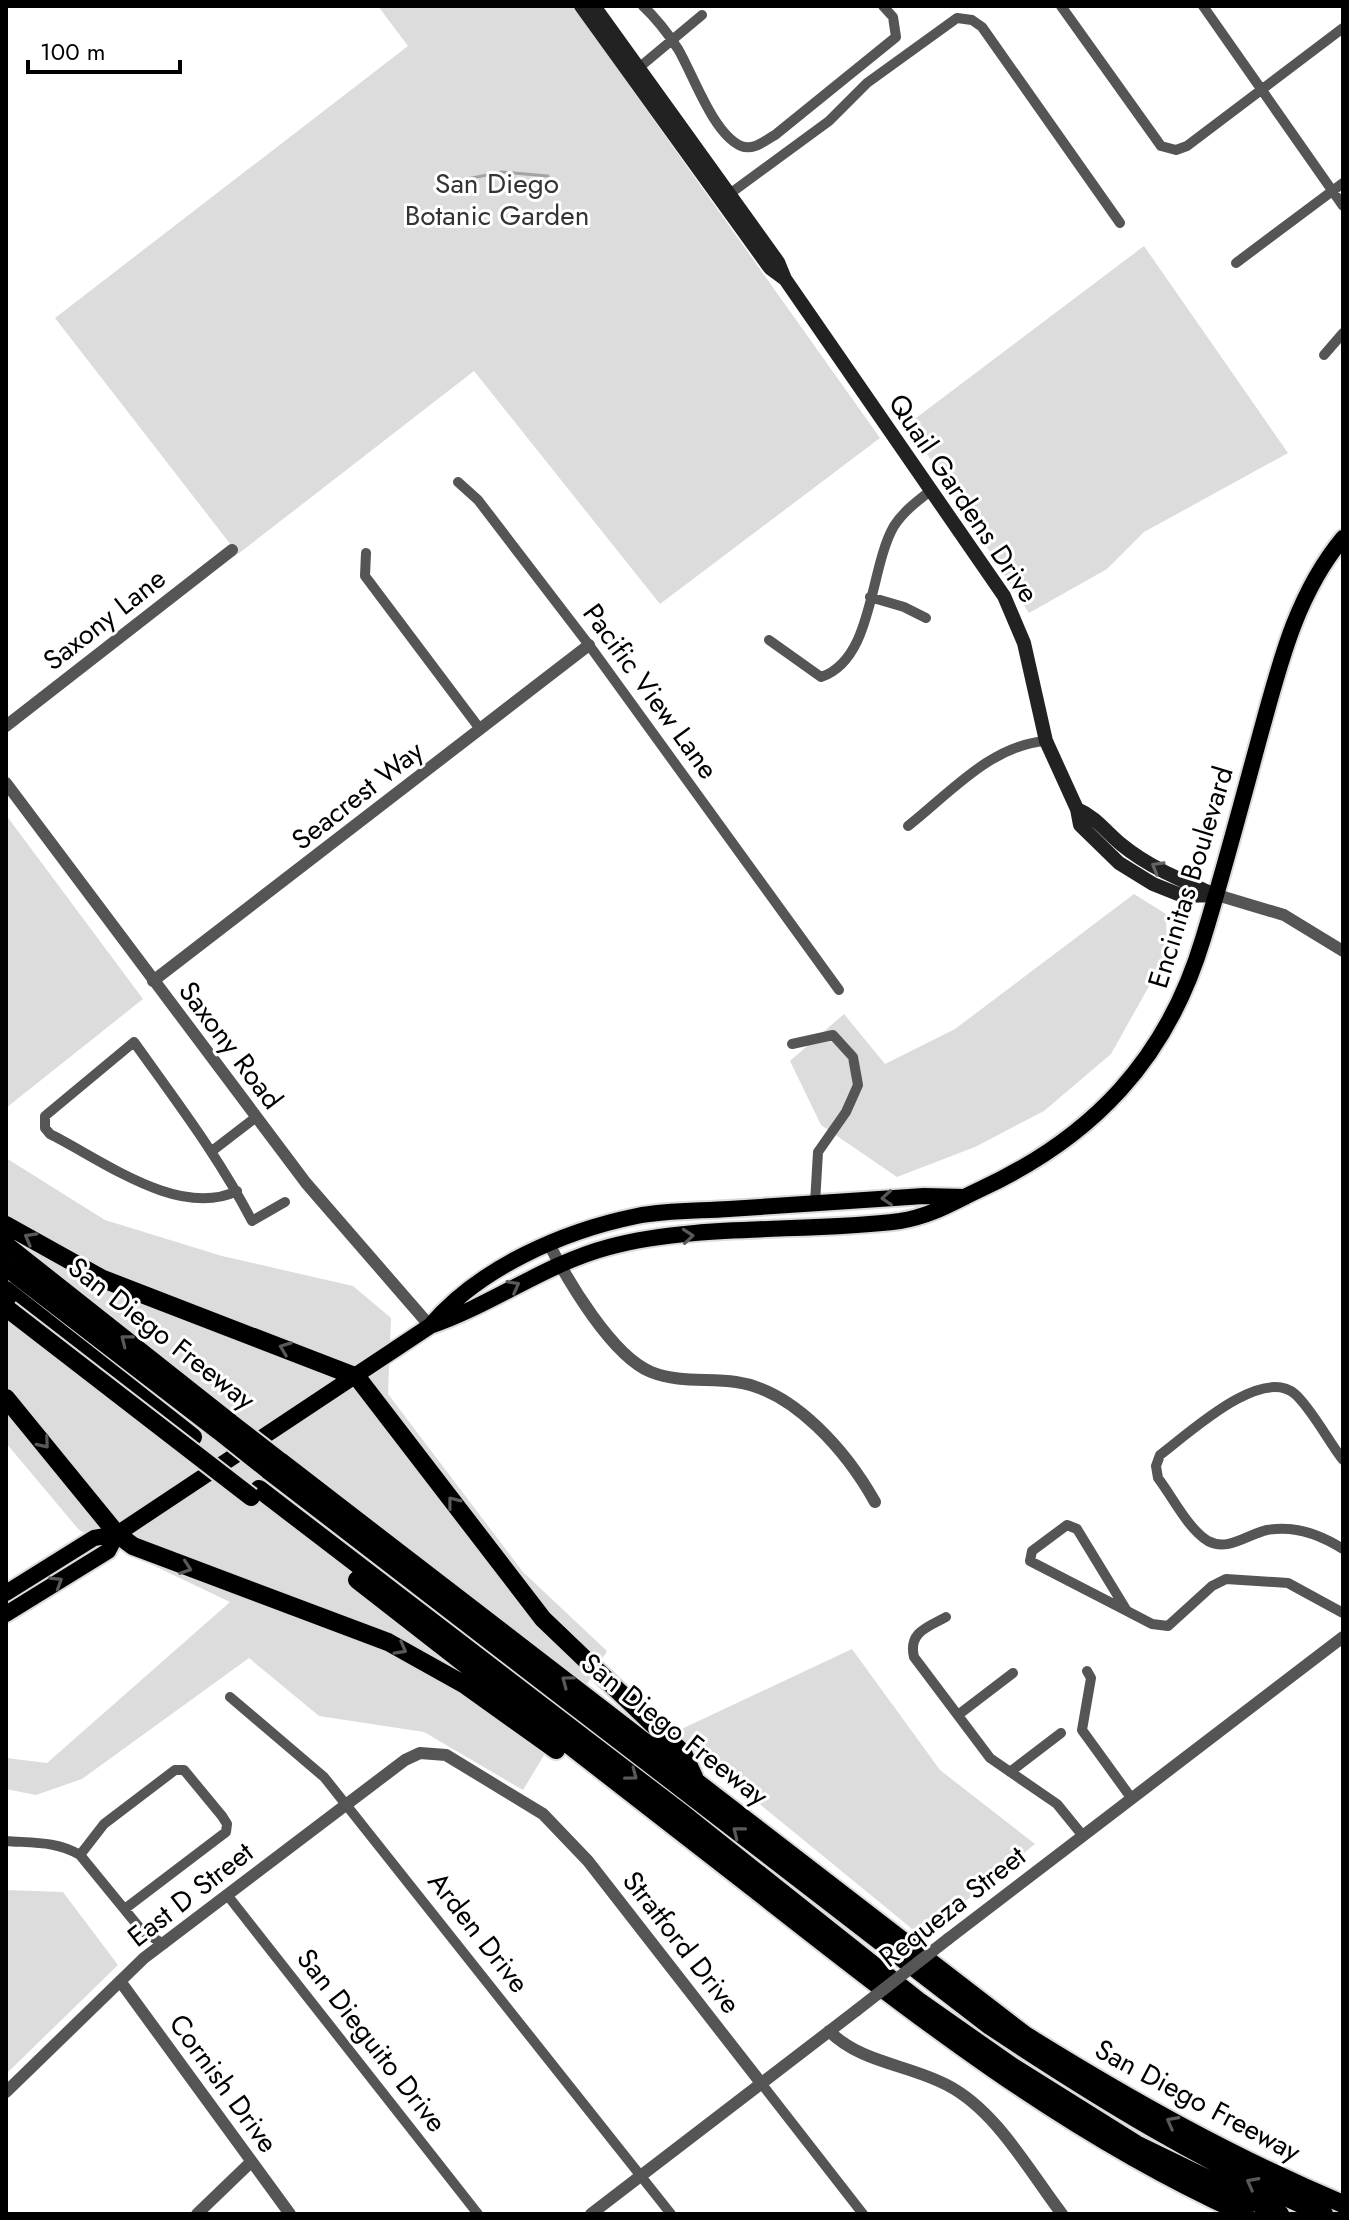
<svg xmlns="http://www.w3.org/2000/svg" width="1349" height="2220" font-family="Jost,sans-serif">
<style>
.green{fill:#dcdcdc}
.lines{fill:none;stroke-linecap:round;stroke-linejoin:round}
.stream{stroke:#a3a3a3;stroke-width:3}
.primary-casing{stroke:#dbdbdb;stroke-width:20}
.motorway-casing{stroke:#dbdbdb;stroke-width:22}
.minor{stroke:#555;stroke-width:10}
.tertiary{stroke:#555;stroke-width:12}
.secondary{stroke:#222;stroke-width:14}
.primary{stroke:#000;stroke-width:16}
.motorway{stroke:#000;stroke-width:18}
.motorway-bridge-casing{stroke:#dbdbdb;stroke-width:22;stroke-linecap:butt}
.tertiary-bridge{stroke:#555;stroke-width:12}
.motorway-bridge{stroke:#000;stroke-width:18}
.oneway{stroke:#646464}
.oneway2{stroke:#595959}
.labels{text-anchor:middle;stroke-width:6;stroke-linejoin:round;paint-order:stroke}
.park-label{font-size:28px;fill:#333;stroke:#fff}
.street-label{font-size:28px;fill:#000;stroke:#fff}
</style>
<rect width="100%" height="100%" fill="#fff"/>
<!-- green -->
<path class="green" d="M378 6H573L880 438 660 604 474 371 238 554 55 318 408 46Z
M1144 246 1288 453 1144 532 1107 569 1029 613 908 424Z
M6 815 143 999 6 1108Z
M1134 894 1166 914 1167 954 1111 1054 1044 1111 975 1147 897 1177 821 1125 790 1061 844 1014 885 1064 955 1029Z
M6 1158 105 1220 222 1256 353 1286 391 1318 388 1394 523 1572 607 1651 523 1790 424 1732 319 1716 249 1658 82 1779 36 1795 6 1789V1758L47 1763 230 1602 79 1530 6 1443Z
M852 1649 940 1770 1035 1844 922 1937 673 1733Z
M6 1890 63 1892 118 1965 7 2073Z"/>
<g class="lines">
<!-- stream -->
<path class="stream" d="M452 182 502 172 548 176"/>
<defs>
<path id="primary" d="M430 1326C492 1305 545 1264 609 1247 699 1223 807 1233 900 1221 932 1216 953 1202 981 1189 1093 1137 1167 1059 1203 939 1223 874 1240 809 1258 743 1278 671 1294 597 1343 538
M6 1593 94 1538 117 1534
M6 1614 108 1551 117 1534 430 1326C479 1268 563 1231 637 1216 666 1210 699 1211 729 1209 794 1205 859 1200 924 1196L965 1197"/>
<path id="motorway" d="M6 1225 103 1279 357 1377 543 1619 683 1753 694 1777
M6 1245 231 1423
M6 1267 219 1431
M6 1290 193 1437
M6 1398 117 1534 133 1546 388 1642 465 1685 556 1750
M280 1461 1025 2035C1128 2099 1231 2157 1343 2204
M268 1470 990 2026C1097 2097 1205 2164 1324 2214
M259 1489 682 1813 920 2002 1013 2067 1136 2144 1280 2214
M357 1580C492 1685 627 1790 762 1895 915 2015 1067 2134 1245 2214"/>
</defs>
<!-- primary casing -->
<use href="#primary" class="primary-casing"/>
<!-- motorway casing -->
<use href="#motorway" class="motorway-casing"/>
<!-- minor -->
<path class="minor" d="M643 6C657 19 667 32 678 49 693 74 713 134 741 146 754 151 764 141 775 135L896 37 893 17 883 6
M1061 6 1161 146 1176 150 1187 146 1343 28
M1203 6 1343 206
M635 71 702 15
M724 198 829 121 867 83 957 18 972 20 982 27 1120 223
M1236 263 1343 183
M1324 355 1343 333
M458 482 478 500 589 645 839 990
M366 553 365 576 480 729
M870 597 904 607 926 618
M769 640 821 677C874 659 869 569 894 526 903 512 916 502 929 492
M908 826C950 793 991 745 1046 741
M792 1044 833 1035 853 1057 858 1085 846 1112 818 1152 815 1203
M212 1151 255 1118
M237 1191C179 1219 102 1160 50 1134L45 1128V1116L134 1042C176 1101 219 1157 252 1221L285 1202
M1343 1460C1329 1442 1311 1408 1295 1394 1261 1365 1187 1435 1160 1455L1156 1466 1158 1478C1172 1496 1188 1529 1208 1541 1228 1552 1248 1534 1267 1530 1294 1525 1321 1535 1343 1549
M1067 1525 1077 1529 1127 1611 1030 1561 1032 1551Z
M1127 1611 1152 1624 1168 1626 1212 1586 1226 1579 1288 1583 1343 1613
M946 1617C928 1627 908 1632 914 1657L990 1758 1057 1804 1083 1836
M1087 1671 1091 1678 1082 1730 1132 1799
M230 1697 324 1777 671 2214
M958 1715 1013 1673
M1010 1772 1061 1733
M6 1841C32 1843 57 1841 80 1855L143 1932 164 1944
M80 1855 104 1824 175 1770H184L222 1816 227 1824 226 1832 126 1908
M228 1896 478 2214
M761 2083 863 2214"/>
<!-- tertiary -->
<path class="tertiary" d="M6 726 232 550
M6 783 306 1183 430 1326
M1217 895 1284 915 1343 951
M153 981 589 645
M549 1244C568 1281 612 1356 651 1372 679 1383 707 1378 736 1382 794 1390 847 1452 875 1502
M948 1939 1343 1637
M120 1981 290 2214
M829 2031C861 2063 907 2064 947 2085 996 2110 1029 2171 1062 2214
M6 2092 144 1958 405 1760 420 1753 446 1755 543 1814 588 1861 761 2083
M197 2214 251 2162
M591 2214 857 2010"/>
<!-- secondary -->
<path class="secondary" d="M581 6 770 268 785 279
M594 6 778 262 785 279 1004 596 1024 643 1046 741 1077 809 1080 825 1119 863 1153 884 1183 896 1217 895
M1077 809C1096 817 1106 832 1122 845 1149 867 1181 880 1213 894"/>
<!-- primary -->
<use href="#primary" class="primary"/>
<!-- motorway -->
<use href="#motorway" class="motorway"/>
<defs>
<path id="motorway-bridge" d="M9 1310 251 1497
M231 1423 280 1461
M219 1431 268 1470"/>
</defs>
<!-- motorway-bridge casing -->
<use href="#motorway-bridge" class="motorway-bridge-casing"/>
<!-- tertiary-bridge -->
<path class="tertiary-bridge" d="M857 2010 948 1939"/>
<!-- motorway-bridge -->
<use href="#motorway-bridge" class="motorway-bridge"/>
</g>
<!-- one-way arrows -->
<defs><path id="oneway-chevron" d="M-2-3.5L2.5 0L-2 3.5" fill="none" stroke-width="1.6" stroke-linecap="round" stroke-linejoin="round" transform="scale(2)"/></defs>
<use class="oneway" href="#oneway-chevron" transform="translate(1157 867) rotate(-150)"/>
<g class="oneway2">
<use href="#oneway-chevron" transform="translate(887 1198) rotate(176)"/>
<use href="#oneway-chevron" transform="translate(688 1236) rotate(-5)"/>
<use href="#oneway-chevron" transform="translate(30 1238) rotate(-151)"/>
<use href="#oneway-chevron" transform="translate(514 1286) rotate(-28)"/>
<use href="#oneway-chevron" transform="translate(126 1340) rotate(-142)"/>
<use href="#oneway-chevron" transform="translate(285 1348) rotate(-159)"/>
<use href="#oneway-chevron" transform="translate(44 1443) rotate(50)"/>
<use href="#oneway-chevron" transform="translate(453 1502) rotate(-128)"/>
<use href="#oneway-chevron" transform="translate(186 1568) rotate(19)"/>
<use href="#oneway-chevron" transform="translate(57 1582) rotate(-32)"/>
<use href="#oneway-chevron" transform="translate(401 1649) rotate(29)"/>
<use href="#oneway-chevron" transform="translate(567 1681) rotate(-143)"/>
<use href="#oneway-chevron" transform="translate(632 1775) rotate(37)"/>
<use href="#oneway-chevron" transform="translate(738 1832) rotate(-142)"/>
<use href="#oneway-chevron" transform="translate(1172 2122) rotate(-152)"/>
<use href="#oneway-chevron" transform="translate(1252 2183) rotate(-152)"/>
</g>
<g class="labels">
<!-- park labels -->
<g class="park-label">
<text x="497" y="193">San Diego<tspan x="497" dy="32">Botanic Garden</tspan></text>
</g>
<!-- street labels -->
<g class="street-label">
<text transform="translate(964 498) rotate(56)" y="10">Quail Gardens Drive</text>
<text transform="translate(104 619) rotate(-38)" y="10">Saxony Lane</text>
<text transform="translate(651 691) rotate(54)" y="10">Pacific View Lane</text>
<text transform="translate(357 795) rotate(-38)" y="10">Seacrest Way</text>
<text transform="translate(1190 877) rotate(-73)" y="10">Encinitas Boulevard</text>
<text transform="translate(231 1045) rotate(53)" y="10">Saxony Road</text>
<text transform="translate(162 1333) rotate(38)" y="10">San Diego Freeway</text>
<text transform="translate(675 1729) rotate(38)" y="10">San Diego Freeway</text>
<text transform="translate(190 1894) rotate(-38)" y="10">East D Street</text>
<text transform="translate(952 1906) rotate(-38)" y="10">Requeza Street</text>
<text transform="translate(479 1932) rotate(52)" y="10">Arden Drive</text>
<text transform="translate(682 1942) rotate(52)" y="10">Stratford Drive</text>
<text transform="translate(372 2040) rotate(52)" y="10">San Dieguito Drive</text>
<text transform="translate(224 2083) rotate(54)" y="10">Cornish Drive</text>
<text transform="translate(1198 2100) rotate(28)" y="10">San Diego Freeway</text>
</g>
</g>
<!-- border -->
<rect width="1349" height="2220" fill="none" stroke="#000000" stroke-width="16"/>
<!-- scale -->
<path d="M28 60v12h152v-12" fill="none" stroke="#000000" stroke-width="4"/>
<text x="40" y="60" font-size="24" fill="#000000" stroke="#ffffff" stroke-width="6" paint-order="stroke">100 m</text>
</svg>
